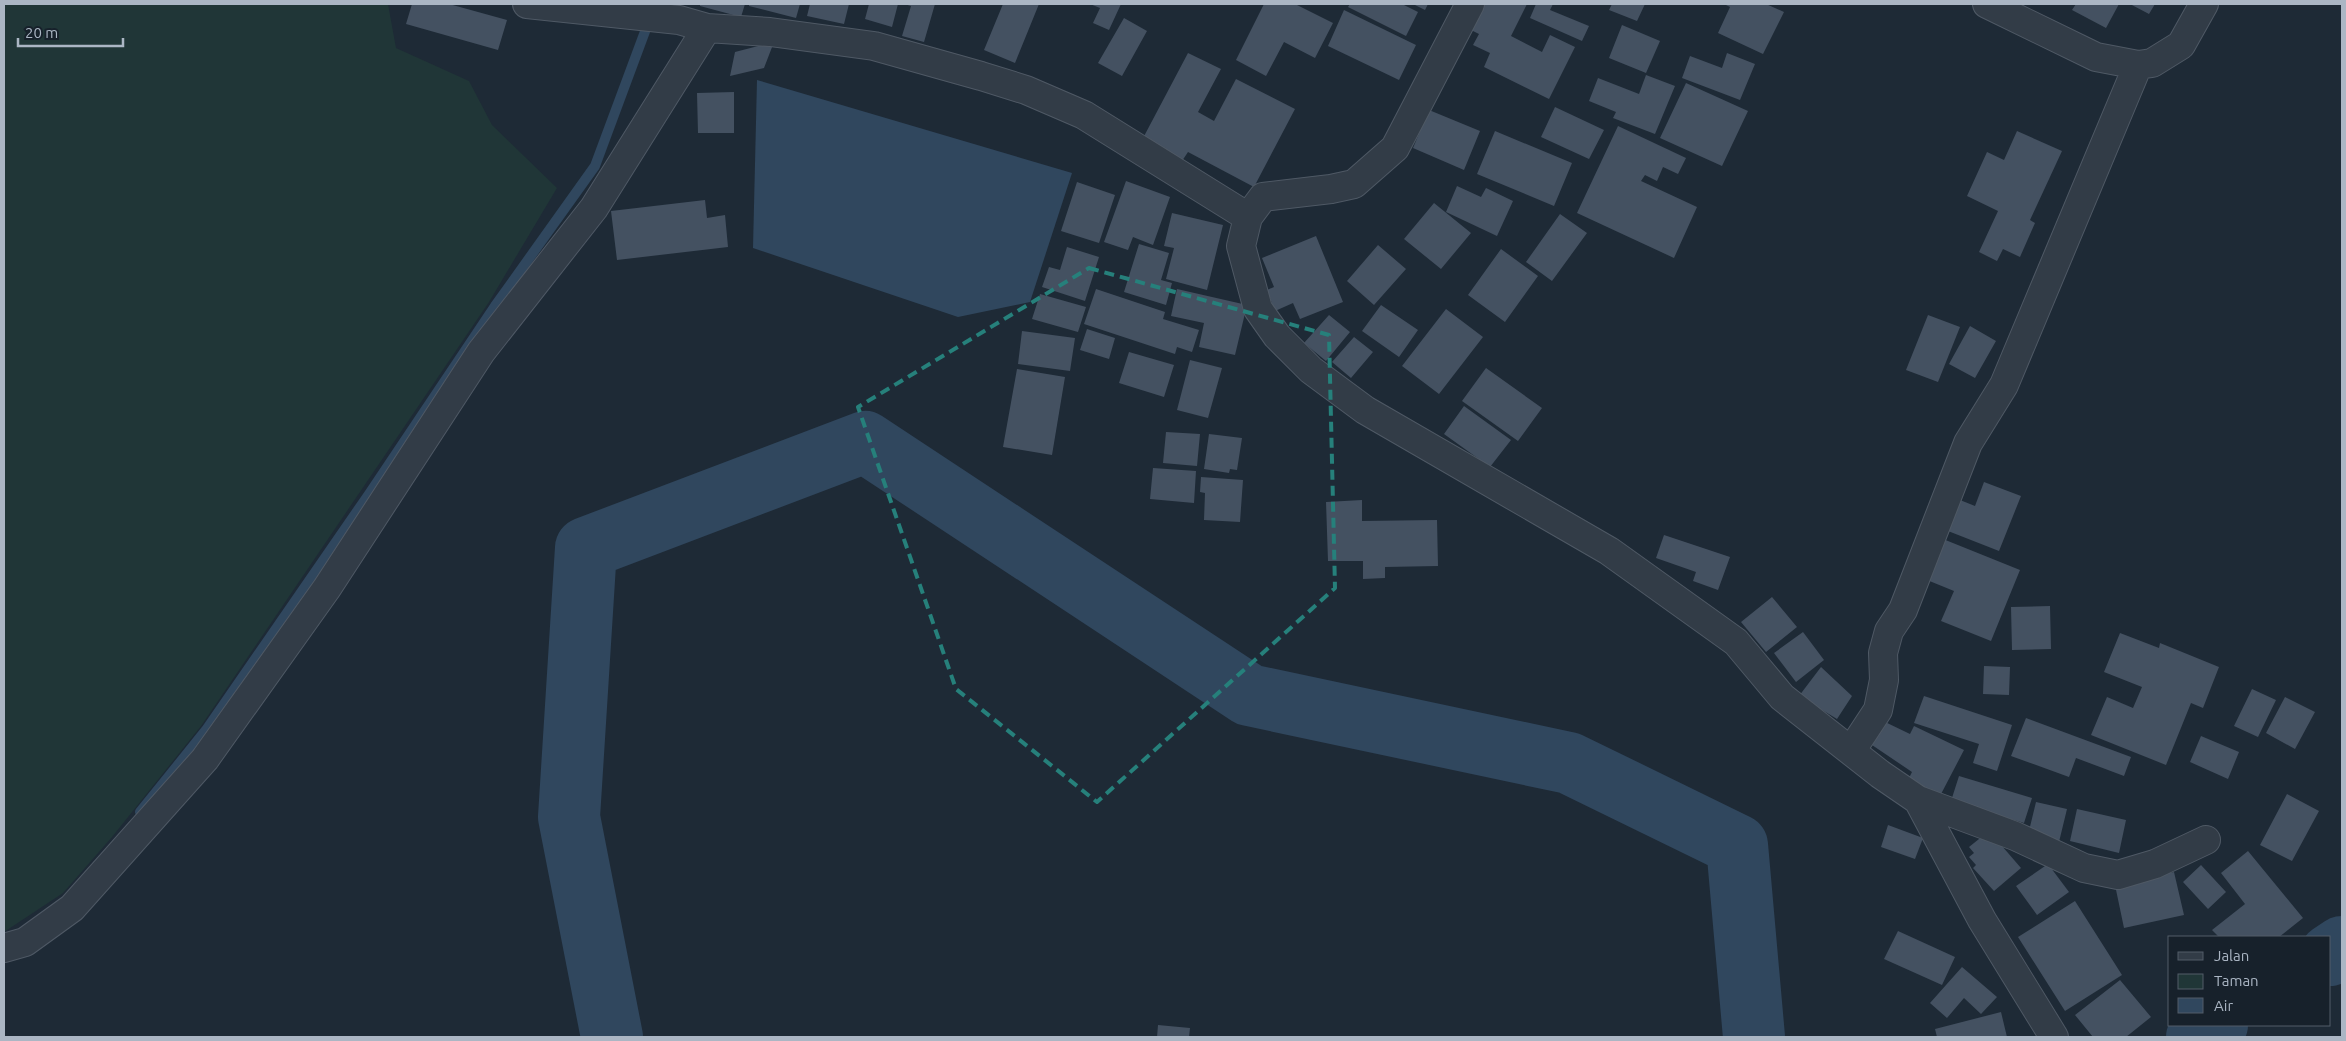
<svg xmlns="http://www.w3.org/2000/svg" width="2346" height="1041" font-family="Ubuntu,sans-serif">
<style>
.green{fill:#203637}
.water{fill:#30475e}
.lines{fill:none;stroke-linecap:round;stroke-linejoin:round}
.stream{stroke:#30475e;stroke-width:10}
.river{stroke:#30475e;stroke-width:62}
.building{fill:#445161}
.street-casing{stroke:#4f5965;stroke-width:30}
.street{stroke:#323c47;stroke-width:28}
.marked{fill:none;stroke:#26807b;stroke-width:4;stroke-dasharray:10 6;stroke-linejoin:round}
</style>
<rect width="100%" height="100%" fill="#1e2a36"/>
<!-- green -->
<path class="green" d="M4 4H388L396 48 469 81 492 125 557 188 489 302 201 726 112 837 63 893 4 932Z"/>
<!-- water -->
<path class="water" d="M757 80 1072 173 1030 302 958 317 753 248Z"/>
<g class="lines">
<!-- stream -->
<path class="stream" d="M140 812 206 730 369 494 495 306 595 166 650 18"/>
<!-- river -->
<path class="river" d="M2330 955 2342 947
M612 1037 569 817 586 548 865 442 1249 695 1569 763 1737 845 1754 1037
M2197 1037 2217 1025"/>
</g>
<!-- building -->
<path class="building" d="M412 4H449L507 20 498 50 406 24Z
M700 4H745L741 17 700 6Z
M749 4H800L796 18 749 6Z
M810 4H849L844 24 807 16Z
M869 4H898L892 27 865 19Z
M904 4H935L924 42 902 36 911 6Z
M1003 4H1039L1015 63 984 50Z
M1090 4H1121L1109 30 1093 23 1100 8Z
M1264 4H1295L1333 23 1315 58 1284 42 1266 76 1236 60Z
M1350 4H1402L1418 12 1406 36 1348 7Z
M1413 4H1428L1425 10Z
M1482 4H1527L1511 36 1542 52 1550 35 1575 47 1549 99 1484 67 1490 53 1473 45 1479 34 1469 29Z
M1536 4H1553L1550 10 1589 26 1582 41 1530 18Z
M1612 4H1645L1637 21 1609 10Z
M1724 4H1766L1784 12 1763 54 1718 33 1730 7Z
M2076 4H2119L2106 28 2072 10Z
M2130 4H2155L2149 14Z
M1344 10 1416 45 1399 80 1328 46Z
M1124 18 1147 31 1122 76 1098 63Z
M1622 25 1660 41 1646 73 1609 58Z
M774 42 764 68 730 76 735 52Z
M1188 53 1221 69 1198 112 1214 121 1236 79 1295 109 1254 187 1188 152 1182 161 1142 140Z
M1727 53 1755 64 1740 100 1682 78 1690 56 1722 68Z
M1646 75 1675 86 1655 134 1613 118 1616 112 1589 101 1598 78 1639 94Z
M1686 83 1748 111 1722 166 1660 138Z
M734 92V133H698L697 93Z
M1555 107 1604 130 1589 159 1541 137Z
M1429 110 1480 131 1464 170 1413 148Z
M1618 126 1686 158 1678 174 1663 167 1657 181 1645 175 1641 181 1697 207 1674 258 1577 213Z
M1495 131 1572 163 1554 206 1477 174Z
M2017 131 2062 151 2030 220 2035 223 2020 257 2003 249 1997 261 1979 252 1998 211 1967 196 1987 152 2004 160Z
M1126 181 1170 197 1153 245 1133 237 1128 250 1104 242Z
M1077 182 1115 195 1099 243 1061 231Z
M1457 186 1481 197 1486 188 1513 201 1497 236 1446 212Z
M705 200 707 218 725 215 728 247 617 260 611 211Z
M1434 203 1471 233 1441 269 1404 239Z
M1172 213 1223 225 1207 290 1166 279 1174 248 1164 246Z
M1560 214 1587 233 1552 281 1526 262Z
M1316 236 1343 302 1300 319 1293 303 1275 311 1267 290 1274 287 1262 258Z
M1139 244 1169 253 1161 280 1172 283 1166 305 1124 292Z
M1378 245 1406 269 1374 305 1347 281Z
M1067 247 1099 257 1085 301 1042 287 1049 267 1060 270Z
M1501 249 1538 276 1505 322 1468 295Z
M1096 289 1165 312 1163 319 1199 330 1192 352 1177 347 1175 354 1084 324Z
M1177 289 1247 305 1235 355 1199 347 1204 323 1171 316Z
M1040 294 1086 307 1078 332 1032 319Z
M1381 305 1418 330 1399 357 1362 331Z
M1446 309 1483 337 1439 394 1402 366Z
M1329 315 1350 332 1326 361 1304 343Z
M1928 315 1960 327 1938 382 1906 370Z
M1970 326 1996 341 1975 378 1949 364Z
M1087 329 1115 338 1109 359 1080 350Z
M1022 331 1075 338 1070 371 1018 364Z
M1354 337 1373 352 1351 378 1332 362Z
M1129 352 1174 365 1164 397 1119 383Z
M1190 360 1222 368 1208 418 1177 410Z
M1486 368 1542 408 1518 441 1462 401Z
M1017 369 1065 377 1052 455 1003 447Z
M1464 406 1511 440 1490 467 1444 434Z
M1166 432 1200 434 1197 466 1163 463Z
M1209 434 1242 438 1237 470 1230 469 1229 473 1204 469Z
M1153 468 1196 471 1194 503 1150 499Z
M1201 477 1243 480 1240 522 1204 520 1205 493 1200 492Z
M1984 482 2021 496 1999 551 1948 531 1960 500 1975 506Z
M1362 500V521L1437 520 1438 566 1385 567V578L1363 579V561H1328L1326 502Z
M1664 535 1730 557 1718 590 1693 581 1696 572 1656 558Z
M1943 539 2020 570 1991 641 1941 621 1954 591 1927 580Z
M1772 597 1797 627 1766 652 1741 622Z
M2050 606 2051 649 2012 650 2011 607Z
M1803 632 1824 660 1796 682 1774 653Z
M2120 633 2159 648 2160 643 2219 667 2203 708 2191 703 2166 765 2091 735 2107 697 2133 708 2142 687 2104 672Z
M1984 666 2010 667 2009 695 1983 694Z
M1821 667 1852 696 1837 719 1799 696Z
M2252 689 2276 700 2258 737 2234 726Z
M1924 696 2012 725 1997 771 1973 763 1979 744 1914 723Z
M2285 697 2315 712 2295 749 2266 733Z
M2026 718 2131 757 2124 776 2076 758 2069 777 2011 756Z
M1883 721 1910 734 1914 726 1964 750 1940 796 1908 780 1912 772 1872 745Z
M2201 736 2239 752 2228 779 2190 762Z
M1959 776 2032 798 2024 823 1951 801Z
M2287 794 2319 811 2292 861 2260 845Z
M2036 802 2067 809 2059 842 2028 835Z
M2077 809 2126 820 2119 853 2070 841Z
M1888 825 1923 838 1915 859 1881 847Z
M1989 831 2021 868 1994 891 1973 868 1976 865 1969 857 1974 853 1969 847Z
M2248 851 2303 918 2279 937H2219L2212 930 2245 904 2221 873Z
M2048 864 2069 892 2037 915 2016 886Z
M2201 865 2226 892 2208 909 2183 882Z
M2174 872 2184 915 2124 928 2115 885Z
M2075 901 2122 975 2065 1011 2018 937Z
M1898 931 1955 957 1942 985 1884 959Z
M1962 967 1997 997 1981 1014 1964 998 1947 1018 1930 1003Z
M2120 980 2151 1017 2126 1037H2093L2075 1015Z
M2001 1012 2007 1037H1937L1935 1029Z
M1158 1025 1190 1028 1189 1037H1157Z"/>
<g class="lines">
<defs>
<path id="street" d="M527 4 679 20 707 28 770 32 874 46 981 76 1026 90 1084 115 1248 217
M1470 4 1395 148 1354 184 1331 189 1263 197 1248 217 1241 246 1258 309 1277 336 1311 370 1365 410 1609 551 1736 642 1782 697 1880 774 1918 800 1982 920 2054 1037
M1987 4 2096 57 2138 65 2152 63 2181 45 2204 4
M1851 751 1878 710 1884 680 1883 653 1889 631 1903 610 1968 443 2004 385 2138 65
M1918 800 2015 836 2084 868 2118 875 2155 864 2206 840
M4 948 25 942 72 908 205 759 327 588 481 352 594 208 707 28"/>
</defs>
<!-- street casing -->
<use href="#street" class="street-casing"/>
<!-- street -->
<use href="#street" class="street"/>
</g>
<!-- marked area -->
<path class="marked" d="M1089 268 1329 335 1335 588 1097 802 956 689 858 407Z"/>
<!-- border -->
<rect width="2346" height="1041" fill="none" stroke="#abb6c4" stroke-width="10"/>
<!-- legend -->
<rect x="2168" y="936" width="162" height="90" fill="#17212b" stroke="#525d68"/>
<rect x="2178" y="952" width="25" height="8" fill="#323c47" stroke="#525d68"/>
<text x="2214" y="961" font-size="15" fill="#abb6c4">Jalan</text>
<rect x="2178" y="974" width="25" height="15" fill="#203637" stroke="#525d68"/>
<text x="2214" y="986" font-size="15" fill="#abb6c4">Taman</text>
<rect x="2178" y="998" width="25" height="15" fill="#30475e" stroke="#525d68"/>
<text x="2214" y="1011" font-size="15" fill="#abb6c4">Air</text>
<!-- scale -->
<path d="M18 38v8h105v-8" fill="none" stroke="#abb6c4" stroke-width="2.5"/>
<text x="25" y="38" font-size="15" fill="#abb6c4" stroke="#17212b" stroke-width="4" paint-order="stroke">20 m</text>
</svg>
